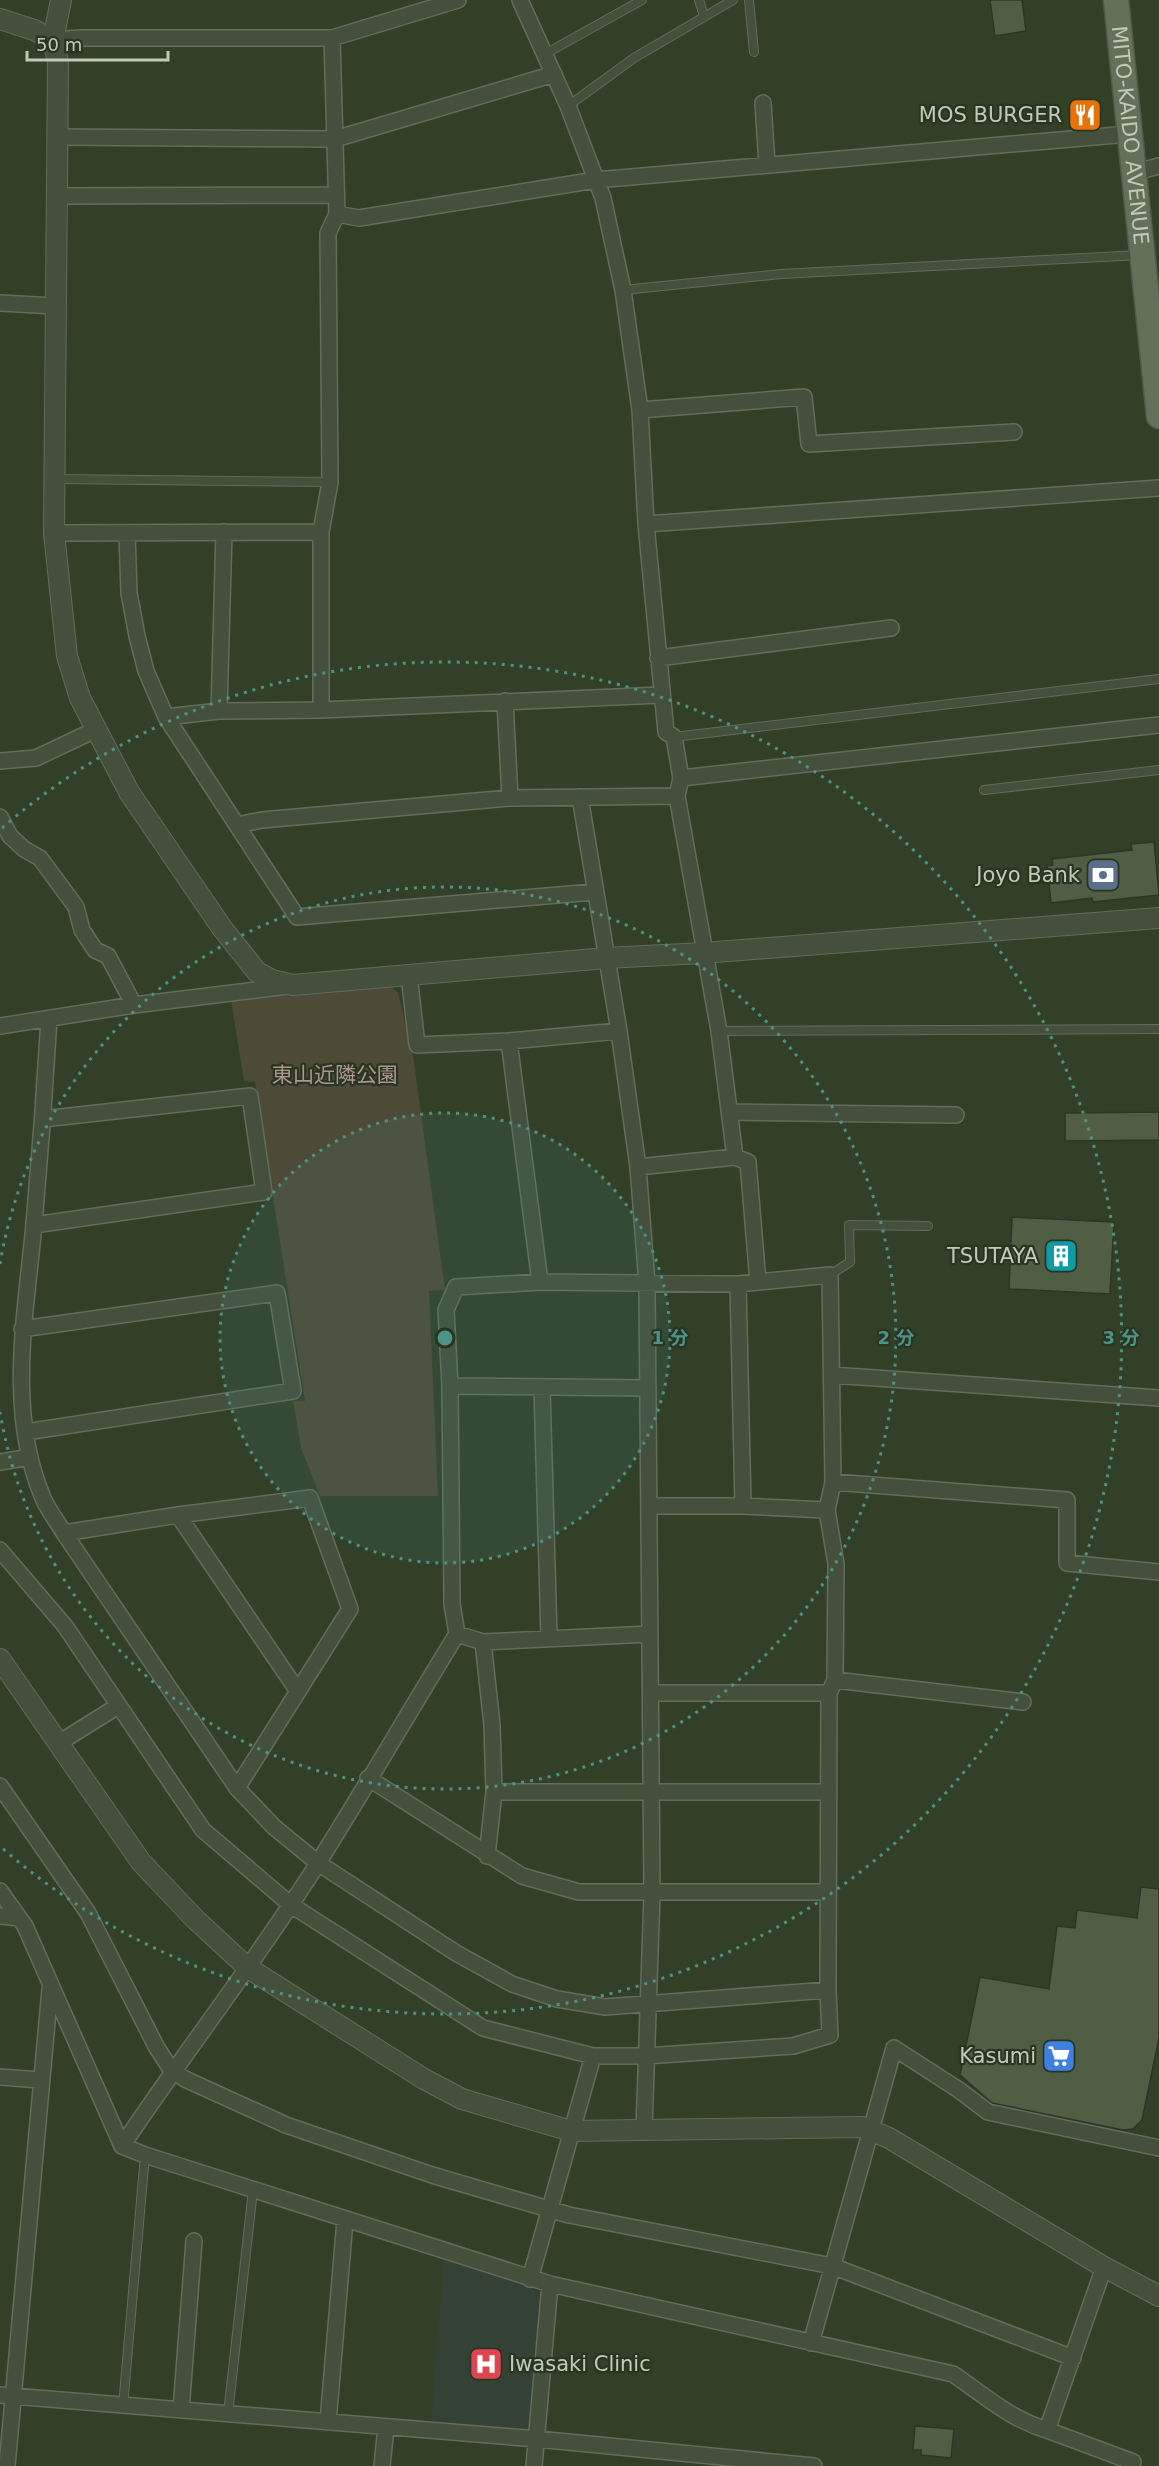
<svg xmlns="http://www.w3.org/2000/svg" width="1159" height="2466" font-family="'DejaVu Sans','Noto Sans JP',sans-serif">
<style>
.medical{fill:#344236}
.green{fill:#4d4a36}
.building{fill:#505f44;stroke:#2b3723;stroke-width:1.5}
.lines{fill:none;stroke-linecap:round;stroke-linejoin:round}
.service-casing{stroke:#626d5a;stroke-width:10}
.minor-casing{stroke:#626d5a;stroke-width:18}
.tertiary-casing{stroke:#626d5a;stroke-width:22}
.primary-casing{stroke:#505c49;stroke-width:27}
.service{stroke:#44503c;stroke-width:8}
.minor{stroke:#44503c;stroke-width:15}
.tertiary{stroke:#44503c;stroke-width:20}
.primary{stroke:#63705a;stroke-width:24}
.ring{fill:none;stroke:#4d9388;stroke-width:3;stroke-dasharray:3 6}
.labels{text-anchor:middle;stroke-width:4.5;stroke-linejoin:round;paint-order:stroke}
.poi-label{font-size:21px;fill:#c0cab9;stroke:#293521;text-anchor:end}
.street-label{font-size:21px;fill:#c0cab9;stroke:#293521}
.park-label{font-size:21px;fill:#ae958e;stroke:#293521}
.centre{fill:#4d9388;stroke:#293521;stroke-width:3}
.ring-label{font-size:18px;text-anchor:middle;font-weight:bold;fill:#4d9388;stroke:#293521;stroke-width:4.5;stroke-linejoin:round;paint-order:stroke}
</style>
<rect width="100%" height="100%" fill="#324028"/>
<!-- medical -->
<path class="medical" d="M444 2260 532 2288 542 2296 543 2304 529 2433 431 2425Z"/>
<!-- green -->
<path class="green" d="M390 986 398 993 413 1055 445 1290 429 1291 438 1496H320L301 1448 293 1401H305L255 1082 244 1081 231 1000Z"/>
<!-- building -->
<path class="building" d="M990 0H1022L1026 31 995 36Z
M1154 842 1159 895 1093 902 1092 898 1051 903 1047 866 1053 865 1052 859 1132 850 1131 844Z
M1159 1112V1140L1065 1141V1113Z
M1012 1217 1114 1222 1110 1294 1009 1289Z
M1141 1887 1159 1889V2038L1142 2120 1133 2129 1123 2130 992 2103 960 2075 980 1977 1049 1989 1057 1926 1075 1928 1077 1910 1137 1918Z
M915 2426 954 2429 951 2458 921 2455V2450H913Z"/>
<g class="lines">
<defs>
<path id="service" d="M699 0 704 16
M749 0 754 52
M545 54 642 0
M568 106 634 58 733 0
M623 290 781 274 1140 255
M56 479 330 482
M674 737 1159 679
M984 790 1159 770
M719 1031 1159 1029
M830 1275 850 1262 849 1225 928 1226
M123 2406 145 2155
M228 2414 253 2190"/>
<path id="minor" d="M520 0 568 106 603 198 623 290 640 410 646 524 666 732 674 737 681 778 677 796 719 1031 735 1157
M53 40 81 38H332L458 0
M763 103 767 165
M58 137 335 139 554 74
M1132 173 1159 166
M57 196 335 195
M337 214 359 218 596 180 1129 134
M0 303 55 306
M640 410 804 397 809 444 1014 432
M646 524 1159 488
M54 533 321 532
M127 533 129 593 137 636 146 671 166 717 297 917 594 892
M658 658 891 628
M505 701 510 798
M321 710V532L330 482 328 233 337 214 332 38
M219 711 224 532
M166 717 219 711 321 710 661 695
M0 761 36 758 95 730
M681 778 1159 725
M580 797 619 1031 638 1167 647 1284 652 1894 644 2130
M0 817 10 836 24 849 40 858 76 907 82 930 95 950 108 956 134 1005
M237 825 262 820 510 798 677 796
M409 975 417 1045 509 1041 619 1031
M49 1019C45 1088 40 1156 34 1224 26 1313 6 1411 43 1498 48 1510 57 1521 64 1533L237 1788 274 1827 318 1863 456 1953 512 1984 557 1999 605 2007 828 1990
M0 1026 134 1005 288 986
M509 1041 540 1282
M730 1112 956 1115
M638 1167 735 1157 748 1162 758 1282
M34 1225 264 1192 250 1096 43 1119
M738 1284 743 1506
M22 1329 277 1293 293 1391 26 1432
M832 1375 1159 1398
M450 1386 648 1388
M542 1388 549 1637
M0 1462 30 1457
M833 1482 1067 1500V1563L1159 1572
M178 1515 310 1498 350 1609 237 1788
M64 1533 178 1515 297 1690
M0 1550 65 1626 203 1830 291 1905 483 2028 593 2056H645L793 2046 830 2035 828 1990 829 1693 835 1680 836 1564 827 1510
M457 1634 483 1642 650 1634
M483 1642 492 1725 494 1792 487 1856
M835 1680 1023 1702
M652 1693H829
M57 1744 118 1706
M368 1778 522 1876 579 1892H828
M0 1786 88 1913 157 2048 172 2071 187 2080 286 2125 432 2175 569 2215 832 2266 1073 2358
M494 1792H829
M0 1891 25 1926 122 2146 145 2155 550 2284 953 2374C984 2395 1010 2419 1047 2430L1104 2267
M0 1916 19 1918
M0 2077 40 2080
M122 2146C186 2050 257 1960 318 1863 366 1787 410 1710 457 1634L452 1604 450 1386 446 1310 456 1287 540 1282 738 1284 830 1275 833 1482 827 1510 743 1506H651
M530 2279 593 2056
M811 2343 894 2048 959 2090 988 2112 1159 2148
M0 2395 537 2439 814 2466
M181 2410 194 2241
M328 2422 345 2220
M1047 2430 1133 2462
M7 2466 50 1989
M382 2466 386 2427
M534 2466 550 2284"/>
<path id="tertiary" d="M0 19 34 30 53 40 58 62 54 533 67 656 80 698 129 792 222 928 257 972 272 980 293 985 606 958 703 953 1159 918
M53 40 61 0
M0 1659 141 1862 195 1919 248 1968 424 2079 462 2099 571 2131 862 2127 889 2138 1104 2267 1159 2296"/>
<g id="primary">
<path id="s1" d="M1116 0 1159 416"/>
</g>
</defs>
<!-- service casing -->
<use href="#service" class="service-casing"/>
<!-- minor casing -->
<use href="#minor" class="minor-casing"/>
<!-- tertiary casing -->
<use href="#tertiary" class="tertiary-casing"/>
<!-- primary casing -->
<use href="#primary" class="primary-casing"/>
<!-- service -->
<use href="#service" class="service"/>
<!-- minor -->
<use href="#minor" class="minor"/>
<!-- tertiary -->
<use href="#tertiary" class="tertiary"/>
<!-- primary -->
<use href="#primary" class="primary"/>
</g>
<!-- distance rings -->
<circle cx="445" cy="1338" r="225" fill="#4d9388" fill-opacity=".12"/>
<g class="ring">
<circle cx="445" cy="1338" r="225"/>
<path d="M0 1264A451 451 0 1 1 0 1412"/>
<path d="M2 828A676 676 0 1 1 2 1848"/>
</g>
<!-- icons -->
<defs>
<symbol id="restaurant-square" viewBox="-11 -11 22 22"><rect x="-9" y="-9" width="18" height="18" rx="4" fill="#e8710a" stroke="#293521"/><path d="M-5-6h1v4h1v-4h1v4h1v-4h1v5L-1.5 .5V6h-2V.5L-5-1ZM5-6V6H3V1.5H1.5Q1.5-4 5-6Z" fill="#fff"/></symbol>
<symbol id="bank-square" viewBox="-11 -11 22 22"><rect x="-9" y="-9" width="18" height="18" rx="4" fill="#5c6f8a" stroke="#293521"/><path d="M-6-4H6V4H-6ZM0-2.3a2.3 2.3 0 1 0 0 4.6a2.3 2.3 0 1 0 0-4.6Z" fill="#fff"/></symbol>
<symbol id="building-square" viewBox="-11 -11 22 22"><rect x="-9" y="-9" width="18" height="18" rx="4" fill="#0f9aa8" stroke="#293521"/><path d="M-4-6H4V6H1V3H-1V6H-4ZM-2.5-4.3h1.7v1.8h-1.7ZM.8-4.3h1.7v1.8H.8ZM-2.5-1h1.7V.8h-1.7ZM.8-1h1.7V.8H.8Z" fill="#fff"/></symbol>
<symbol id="supermarket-square" viewBox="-11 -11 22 22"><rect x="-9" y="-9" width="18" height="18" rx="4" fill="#3f7fe0" stroke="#293521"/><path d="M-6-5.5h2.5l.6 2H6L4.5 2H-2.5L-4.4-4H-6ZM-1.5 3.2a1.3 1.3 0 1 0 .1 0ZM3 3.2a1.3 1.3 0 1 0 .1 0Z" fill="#fff"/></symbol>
<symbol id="hospital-square" viewBox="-11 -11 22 22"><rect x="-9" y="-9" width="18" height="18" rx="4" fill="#e0444e" stroke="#293521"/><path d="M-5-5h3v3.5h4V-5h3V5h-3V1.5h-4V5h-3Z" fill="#fff"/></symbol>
</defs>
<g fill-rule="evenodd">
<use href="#restaurant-square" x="1066" y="96" width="38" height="38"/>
<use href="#bank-square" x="1084" y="856" width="38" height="38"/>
<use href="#building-square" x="1042" y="1237" width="38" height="38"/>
<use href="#supermarket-square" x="1040" y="2037" width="38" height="38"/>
<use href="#hospital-square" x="467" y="2345" width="38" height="38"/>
</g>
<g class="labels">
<!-- poi labels -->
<g class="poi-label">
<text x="1062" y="122">MOS BURGER</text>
<text x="1080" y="882">Joyo Bank</text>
<text x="1038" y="1263">TSUTAYA</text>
<text x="1036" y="2063">Kasumi</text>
<text x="509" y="2371" text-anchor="start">Iwasaki Clinic</text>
</g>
<!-- street labels -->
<g class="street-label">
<text dy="7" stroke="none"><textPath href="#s1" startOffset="136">MITO-KAIDO AVENUE</textPath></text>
</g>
<!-- park labels -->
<g class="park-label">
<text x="335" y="1082">東山近隣公園</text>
</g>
</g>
<circle cx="445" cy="1338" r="9" class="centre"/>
<g class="ring-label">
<text x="670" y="1344">1 分</text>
<text x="896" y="1344">2 分</text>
<text x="1121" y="1344">3 分</text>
</g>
<!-- scale -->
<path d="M27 51v9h141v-9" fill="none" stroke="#c0cab9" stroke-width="3"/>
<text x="36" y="51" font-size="18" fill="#c0cab9" stroke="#293521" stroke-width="4.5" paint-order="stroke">50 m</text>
</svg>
